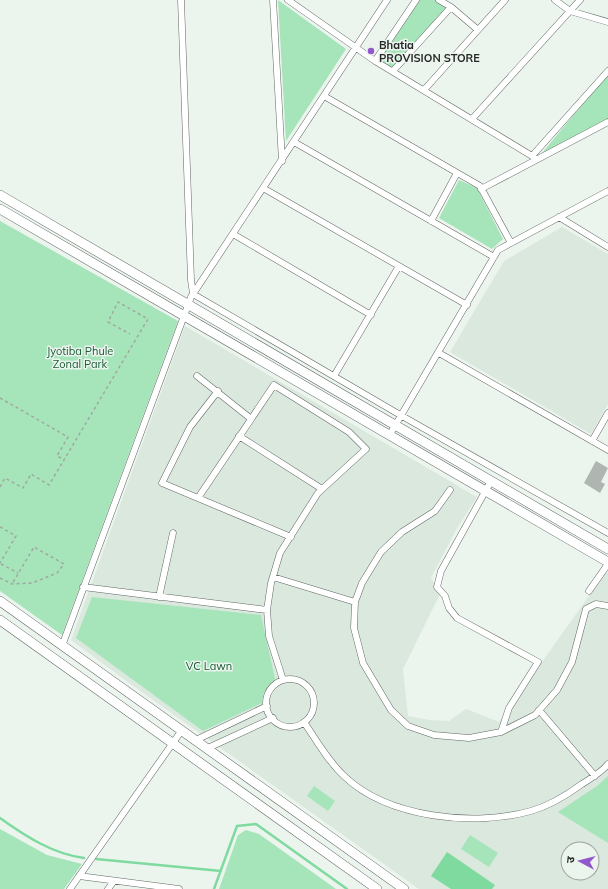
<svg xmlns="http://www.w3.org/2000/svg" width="608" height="889" font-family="Mulish,'Noto Sans Devanagari',sans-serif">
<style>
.built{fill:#dae8de;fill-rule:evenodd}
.green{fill:#a6e4ba}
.water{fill:#7fda9f}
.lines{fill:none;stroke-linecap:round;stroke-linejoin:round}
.stream{stroke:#7fda9f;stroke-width:2.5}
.building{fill:#afb6b1}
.street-casing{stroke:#616863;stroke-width:7}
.secondary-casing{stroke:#616863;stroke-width:10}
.path{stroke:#a1a7a2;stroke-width:1.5;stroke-dasharray:3 3;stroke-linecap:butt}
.street{stroke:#fff;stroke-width:6}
.secondary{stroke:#fff;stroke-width:9}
.poi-dot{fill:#9256cd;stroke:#ecf4ee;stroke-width:1.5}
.labels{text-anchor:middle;stroke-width:3;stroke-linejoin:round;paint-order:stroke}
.poi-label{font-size:11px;font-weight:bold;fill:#262927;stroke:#ecf4ee;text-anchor:start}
.park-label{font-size:11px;fill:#175a35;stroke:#ecf4ee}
</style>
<rect width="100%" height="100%" fill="#ecf4ee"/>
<!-- built -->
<path class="built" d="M562 227 608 254V404L591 434 450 352 504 261Z
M185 326 477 497 456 530 431 578 440 594 403 669 408 716 430 720 449 721 466 709 499 722 606 572 608 573V889H419L125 680 71 640ZM568 849H592V873H568Z"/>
<!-- green -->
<path class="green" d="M278 0 346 49 286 141Z
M419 0H439L451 7 393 71 380 60Z
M608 74V122L537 159Z
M459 180 477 188 503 239 492 249 439 218Z
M0 221 178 321 62 635 0 591Z
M92 597 261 615 275 679 264 692 262 703 203 731 76 638Z
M608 776V843L558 812 597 786Z
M314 786 335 801 328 811 307 796Z
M0 829 47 855 82 864 64 889H0Z
M246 830 259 834 336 889H219L238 835Z
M470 835 498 853 489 867 461 849Z"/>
<!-- water -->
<path class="water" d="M447 852 495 885 492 889H451L431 876Z"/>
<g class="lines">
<!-- stream -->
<path class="stream" d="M0 818C25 836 53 854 84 858
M96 859 221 871
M214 889 237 826 256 824 347 889"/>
</g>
<!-- building -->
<path class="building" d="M596 461 608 468 601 482 605 484 600 493 584 483Z"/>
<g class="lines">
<defs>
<path id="street" d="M181 0 191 280 193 294 402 416 608 533
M273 0 282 161
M288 0 375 61 537 159
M439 0 451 7
M555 0 570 11 608 22
M375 61 416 0
M393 71 451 7 478 30
M424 90 505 0
M324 96 480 186 511 243
M472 119 580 0
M294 142 494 257
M532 156 608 71
M263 188 467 305
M481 189 608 122
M559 217 608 247
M431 221 457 173
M233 234 371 315
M439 353 608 450
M197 376 250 418
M334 376 399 266
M218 391 190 427 162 483 291 537
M239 436 322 489
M389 436 498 250 608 191
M592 441 608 413
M491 481 441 571 437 587 445 596 449 608 457 618 538 662 509 708 501 732
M450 490 435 511 402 532 381 552 362 583 355 602 354 628 363 663 391 710 408 726 434 735 469 738 501 732 535 715 557 690 572 662 586 609 596 604 608 606
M198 498 274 385 349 432 366 449 318 493 280 553 271 583 267 610 269 636 283 680
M273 577 355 602
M83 587 267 610
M589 591 608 564
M159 597 173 533
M62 646 191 297 387 0
M266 703a24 24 0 1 1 48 0a24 24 0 1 1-48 0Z
M539 710 595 776
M304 722C316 740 328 761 344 776 388 818 474 827 531 811 548 806 567 795 582 784 591 778 601 773 608 764
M196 740 267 706
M208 748 273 718
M79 876 179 889
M70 889 182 730
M108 889 114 881"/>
<path id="secondary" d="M0 195 608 549
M0 209 608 562
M0 601 404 889
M0 620 377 889"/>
</defs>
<!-- street casing -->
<use href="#street" class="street-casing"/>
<!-- secondary casing -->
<use href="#secondary" class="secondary-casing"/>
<!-- path -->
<path class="path" d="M0 398 68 437 57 456 63 459
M0 487 5 478 23 488 31 474 49 485 148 319 118 302 108 322 130 334
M0 527 16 536 0 563
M1 564 18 573
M0 578 12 584 32 583 57 573 64 564 34 547 12 584"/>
<!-- street -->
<use href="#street" class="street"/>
<!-- secondary -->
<use href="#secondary" class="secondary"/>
</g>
<!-- markers -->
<circle class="poi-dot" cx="371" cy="51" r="4"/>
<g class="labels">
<!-- poi labels -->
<g class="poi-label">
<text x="379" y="49">Bhatia<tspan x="379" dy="13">PROVISION STORE</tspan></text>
</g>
<!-- park labels -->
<g class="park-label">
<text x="80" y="355">Jyotiba Phule<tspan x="80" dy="13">Zonal Park</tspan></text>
<text x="209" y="670">VC Lawn</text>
</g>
</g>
<!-- north arrow -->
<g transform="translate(580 861) rotate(277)"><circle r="19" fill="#ecf4ee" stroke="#9da39e"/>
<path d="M0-3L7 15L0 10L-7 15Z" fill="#9256cd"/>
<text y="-6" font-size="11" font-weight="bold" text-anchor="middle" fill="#262927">उ</text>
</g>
</svg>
